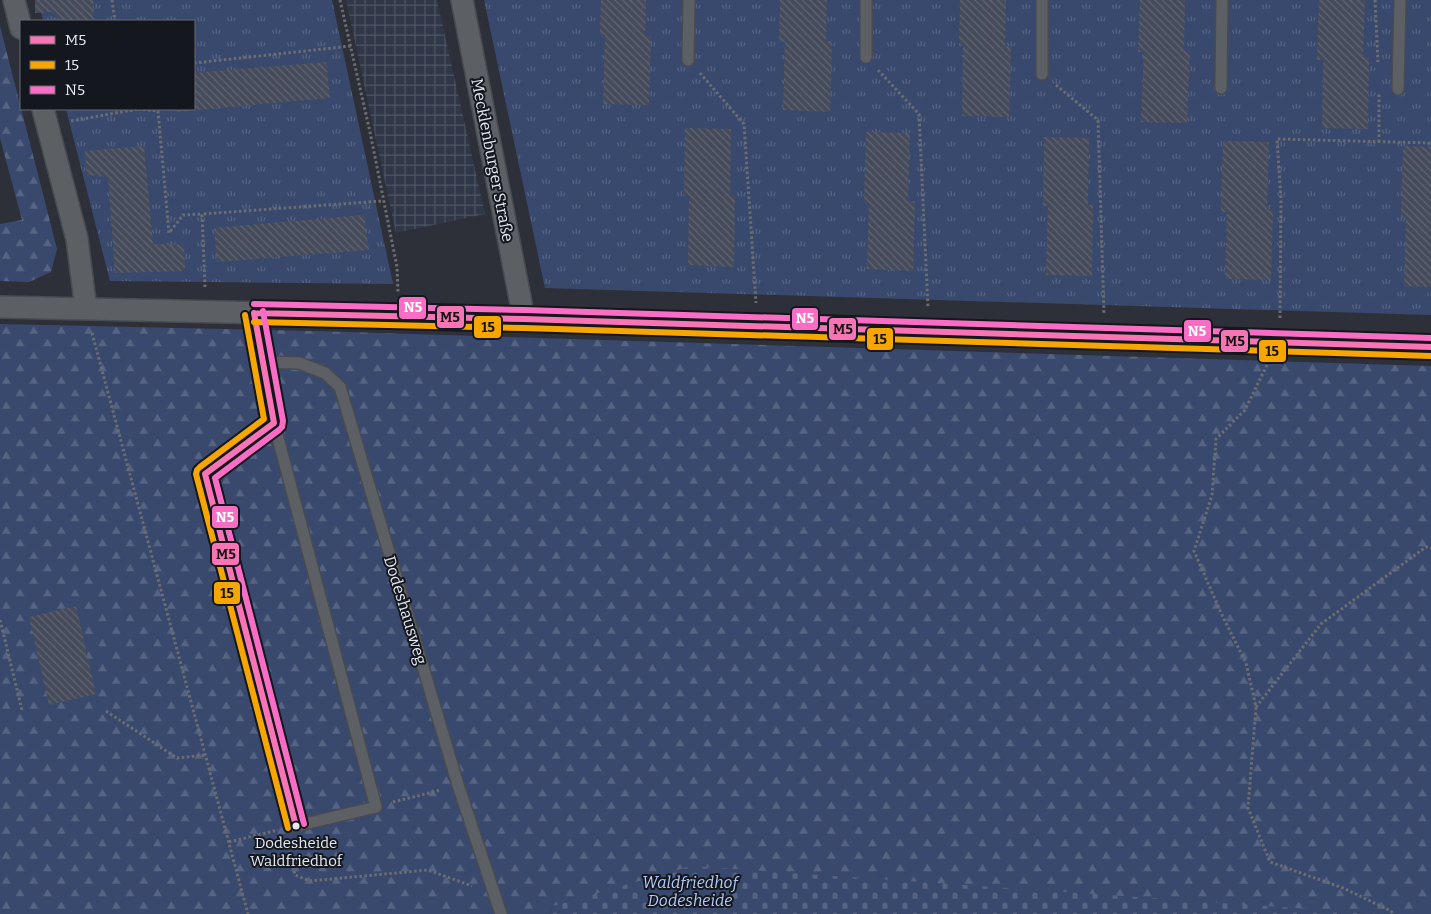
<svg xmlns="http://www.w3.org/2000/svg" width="1431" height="914" font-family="Bitter,serif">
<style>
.industrial{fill:url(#industrial-grid)}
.grass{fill:url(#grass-tufts)}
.forest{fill:url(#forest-firs)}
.cemetery{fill:url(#cemetery-stones)}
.building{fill:url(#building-back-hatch)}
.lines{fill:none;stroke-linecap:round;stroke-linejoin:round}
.lane-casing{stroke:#484b51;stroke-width:14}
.street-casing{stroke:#484b51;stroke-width:24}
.path{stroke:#6b6d72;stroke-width:3;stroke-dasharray:2.5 2.5;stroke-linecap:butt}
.lane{stroke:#5c5f64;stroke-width:11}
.street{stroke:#5c5f64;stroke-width:21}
.bus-1-casing{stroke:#14171d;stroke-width:10}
.bus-2-casing{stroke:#14171d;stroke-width:10}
.bus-3-casing{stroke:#14171d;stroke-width:10}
.bus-1{stroke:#f874b4;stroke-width:6}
.bus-2{stroke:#f7a500;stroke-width:6}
.bus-3{stroke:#f96dc4;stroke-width:6}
.bus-dot{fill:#e5eaf2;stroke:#14171d;stroke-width:2}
.labels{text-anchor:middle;stroke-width:4;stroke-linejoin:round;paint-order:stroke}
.bus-label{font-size:15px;fill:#e5eaf2;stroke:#14171d}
.street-label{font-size:16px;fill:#e5eaf2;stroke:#14171d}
.park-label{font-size:16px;font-style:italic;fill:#b2cbfe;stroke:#14171d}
.line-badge{stroke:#14171d;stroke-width:2}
.badge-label{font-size:14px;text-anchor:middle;font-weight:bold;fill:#fff}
.pale-badge-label{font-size:14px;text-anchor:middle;font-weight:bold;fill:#111}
</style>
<defs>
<pattern id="industrial-grid" width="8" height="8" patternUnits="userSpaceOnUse" patternTransform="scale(1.25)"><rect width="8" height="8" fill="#2f3748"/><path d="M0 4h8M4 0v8" fill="none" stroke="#4d5463"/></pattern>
<pattern id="grass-tufts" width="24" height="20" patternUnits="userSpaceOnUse" patternTransform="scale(1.25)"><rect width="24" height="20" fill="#39496d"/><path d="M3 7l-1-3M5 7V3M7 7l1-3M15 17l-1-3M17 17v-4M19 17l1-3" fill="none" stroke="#566382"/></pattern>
<pattern id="forest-firs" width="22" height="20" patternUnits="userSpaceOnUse" patternTransform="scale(1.25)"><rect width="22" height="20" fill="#39496d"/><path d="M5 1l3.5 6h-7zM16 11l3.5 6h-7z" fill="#566382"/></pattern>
<pattern id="cemetery-stones" width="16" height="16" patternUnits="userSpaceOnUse" patternTransform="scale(1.25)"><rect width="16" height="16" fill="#39496d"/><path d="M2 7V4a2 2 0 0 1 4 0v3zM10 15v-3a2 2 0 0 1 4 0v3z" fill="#566382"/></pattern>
<pattern id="building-back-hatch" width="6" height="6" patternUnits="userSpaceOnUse" patternTransform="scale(1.25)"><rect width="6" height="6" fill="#454b5a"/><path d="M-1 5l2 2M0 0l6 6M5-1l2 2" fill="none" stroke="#606572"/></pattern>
</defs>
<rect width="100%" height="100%" fill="#2d3038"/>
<!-- industrial -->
<path class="industrial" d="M346 0H437L485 214 396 233Z"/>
<!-- grass -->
<path class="grass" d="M38 0H332L393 284 110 281 66 109H194V21H43Z
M484 0H1431V315L545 288Z"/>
<!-- forest -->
<path class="forest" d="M0 26 57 249 51 272 29 282 0 281V224L22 220 0 138Z
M0 324 315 331 1431 366V914H1381L1267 907 553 906 549 914H0Z"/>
<!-- cemetery -->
<path class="cemetery" d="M691 866 1381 914H549L553 906Z"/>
<!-- building -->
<path class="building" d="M35 0H93L94 21H57L56 12 35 13Z
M601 0H646L645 36H651L649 105 603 104 605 35 600 34Z
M780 0H827L826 41H832L830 112 783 110 785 42H779Z
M960 0H1006L1005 46 1011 47 1009 117 962 116 963 46H959Z
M1140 0H1185L1184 51 1190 52 1187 123 1141 122 1144 52H1138Z
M1319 0H1365L1363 57H1369L1368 129 1322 128 1323 60H1317Z
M326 62 330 98 175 112 174 109H194V73Z
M685 128 731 129 730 196H735L734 267 688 265 689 196H684Z
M866 132 910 133 908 201H915L913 271 867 269 869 203 864 202Z
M1044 137 1089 138 1088 205H1093L1092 276 1046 275 1048 206H1043Z
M1223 141 1269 142 1267 210H1273L1271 280 1225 279 1227 212H1221Z
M144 146 153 244 184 245 185 271 115 273 108 177 87 175 85 151Z
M1403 146 1431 147V287L1404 286 1406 218H1401Z
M364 215 369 250 217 262 214 228Z
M76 606 96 694 49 705 29 617Z"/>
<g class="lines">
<defs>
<path id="lane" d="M866 57V0
M688 60 689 0
M1042 74V0
M1221 88 1222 0
M1398 89 1400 0
M263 362 299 363 325 373 340 387 458 785 501 914
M274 423 376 807 296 826 205 474Z"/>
<path id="street" d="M14 0 21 28
M462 0 524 319
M43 109 77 239 86 309
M0 307 524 319 1431 347
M254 313 274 423"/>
</defs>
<!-- lane casing -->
<use href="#lane" class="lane-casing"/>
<!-- street casing -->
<use href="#street" class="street-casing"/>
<!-- path -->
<path class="path" d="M112 0 115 21
M340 0 370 132 397 267 398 293
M1375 0 1378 62
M194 63 351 46
M878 70 919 114 928 308
M700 73 744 124 756 303
M1056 85 1098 120 1104 314
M138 109 158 111 169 233 183 215 202 214
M71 121 138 109
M1379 142V93
M205 287 202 214 383 201
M1280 318 1281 200 1277 139 1431 143
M92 333 248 914
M1267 365 1245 410 1216 439 1212 495 1194 551 1222 615 1246 663 1256 707 1248 808 1270 862 1343 888 1391 911 1393 914
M0 620 22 710
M1256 707 1321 624 1426 547 1431 548
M106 711 177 758 206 755
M393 802 441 790
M229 842 278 830
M286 842 295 875 310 881 428 870 472 886"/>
<!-- lane -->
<use href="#lane" class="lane"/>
<!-- street -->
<use href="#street" class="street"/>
<defs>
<path id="bus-1" d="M254 313 524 319 1431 347
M254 313 274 423 205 474 296 826"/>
<path id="bus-2" d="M245 315 264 419 200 467 197 470 196 474 288 828
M254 322 524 328 1431 356"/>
<path id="bus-3" d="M254 304 524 310 1431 338
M263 311 283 421 282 427 279 430 215 478 304 824"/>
</defs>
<!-- bus-1 casing -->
<use href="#bus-1" class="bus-1-casing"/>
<!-- bus-2 casing -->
<use href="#bus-2" class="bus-2-casing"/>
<!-- bus-3 casing -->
<use href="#bus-3" class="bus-3-casing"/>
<!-- bus-1 -->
<use href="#bus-1" class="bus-1"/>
<!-- bus-2 -->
<use href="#bus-2" class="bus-2"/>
<!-- bus-3 -->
<use href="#bus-3" class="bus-3"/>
</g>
<!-- markers -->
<circle class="bus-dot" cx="296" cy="826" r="4.5"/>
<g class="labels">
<!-- bus labels -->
<g class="bus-label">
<text x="296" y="848">Dodesheide<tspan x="296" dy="18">Waldfriedhof</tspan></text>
</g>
<!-- street labels -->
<g class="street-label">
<text transform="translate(493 160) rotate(79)" y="6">Mecklenburger Straße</text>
<text transform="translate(406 610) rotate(73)" y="6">Dodeshausweg</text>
</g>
<!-- park labels -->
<g class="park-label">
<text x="690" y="888">Waldfriedhof<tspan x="690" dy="18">Dodesheide</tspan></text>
</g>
</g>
<g class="line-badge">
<rect x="398" y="296" width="29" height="24" rx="5" fill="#f96dc4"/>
<rect x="436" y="305" width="29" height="24" rx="5" fill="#f874b4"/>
<rect x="791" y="307" width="28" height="24" rx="5" fill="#f96dc4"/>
<rect x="473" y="315" width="29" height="24" rx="5" fill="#f7a500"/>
<rect x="828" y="317" width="29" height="24" rx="5" fill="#f874b4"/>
<rect x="1183" y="319" width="29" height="24" rx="5" fill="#f96dc4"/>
<rect x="866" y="327" width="28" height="24" rx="5" fill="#f7a500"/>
<rect x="1220" y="329" width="29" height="24" rx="5" fill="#f874b4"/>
<rect x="1258" y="339" width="29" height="24" rx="5" fill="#f7a500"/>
<rect x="211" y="505" width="28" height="24" rx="5" fill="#f96dc4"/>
<rect x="211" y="542" width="29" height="24" rx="5" fill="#f874b4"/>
<rect x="213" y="581" width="28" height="24" rx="5" fill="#f7a500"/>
</g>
<g class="badge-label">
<text x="413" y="312">N5</text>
<text x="805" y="323">N5</text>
<text x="1197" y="336">N5</text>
<text x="225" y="522">N5</text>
</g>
<g class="pale-badge-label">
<text x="450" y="322">M5</text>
<text x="488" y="332">15</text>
<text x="843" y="334">M5</text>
<text x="880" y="344">15</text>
<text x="1235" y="346">M5</text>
<text x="1272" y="356">15</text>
<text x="226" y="559">M5</text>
<text x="227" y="598">15</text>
</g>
<!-- legend -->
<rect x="20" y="20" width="175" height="90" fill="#14171d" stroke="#686b72"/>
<rect x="30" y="36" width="25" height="8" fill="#f874b4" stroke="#686b72"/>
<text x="65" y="45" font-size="15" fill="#e5eaf2">M5</text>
<rect x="30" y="61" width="25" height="8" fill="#f7a500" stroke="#686b72"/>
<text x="65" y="70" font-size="15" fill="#e5eaf2">15</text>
<rect x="30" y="86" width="25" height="8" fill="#f96dc4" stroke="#686b72"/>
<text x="65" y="95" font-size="15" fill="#e5eaf2">N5</text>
</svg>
